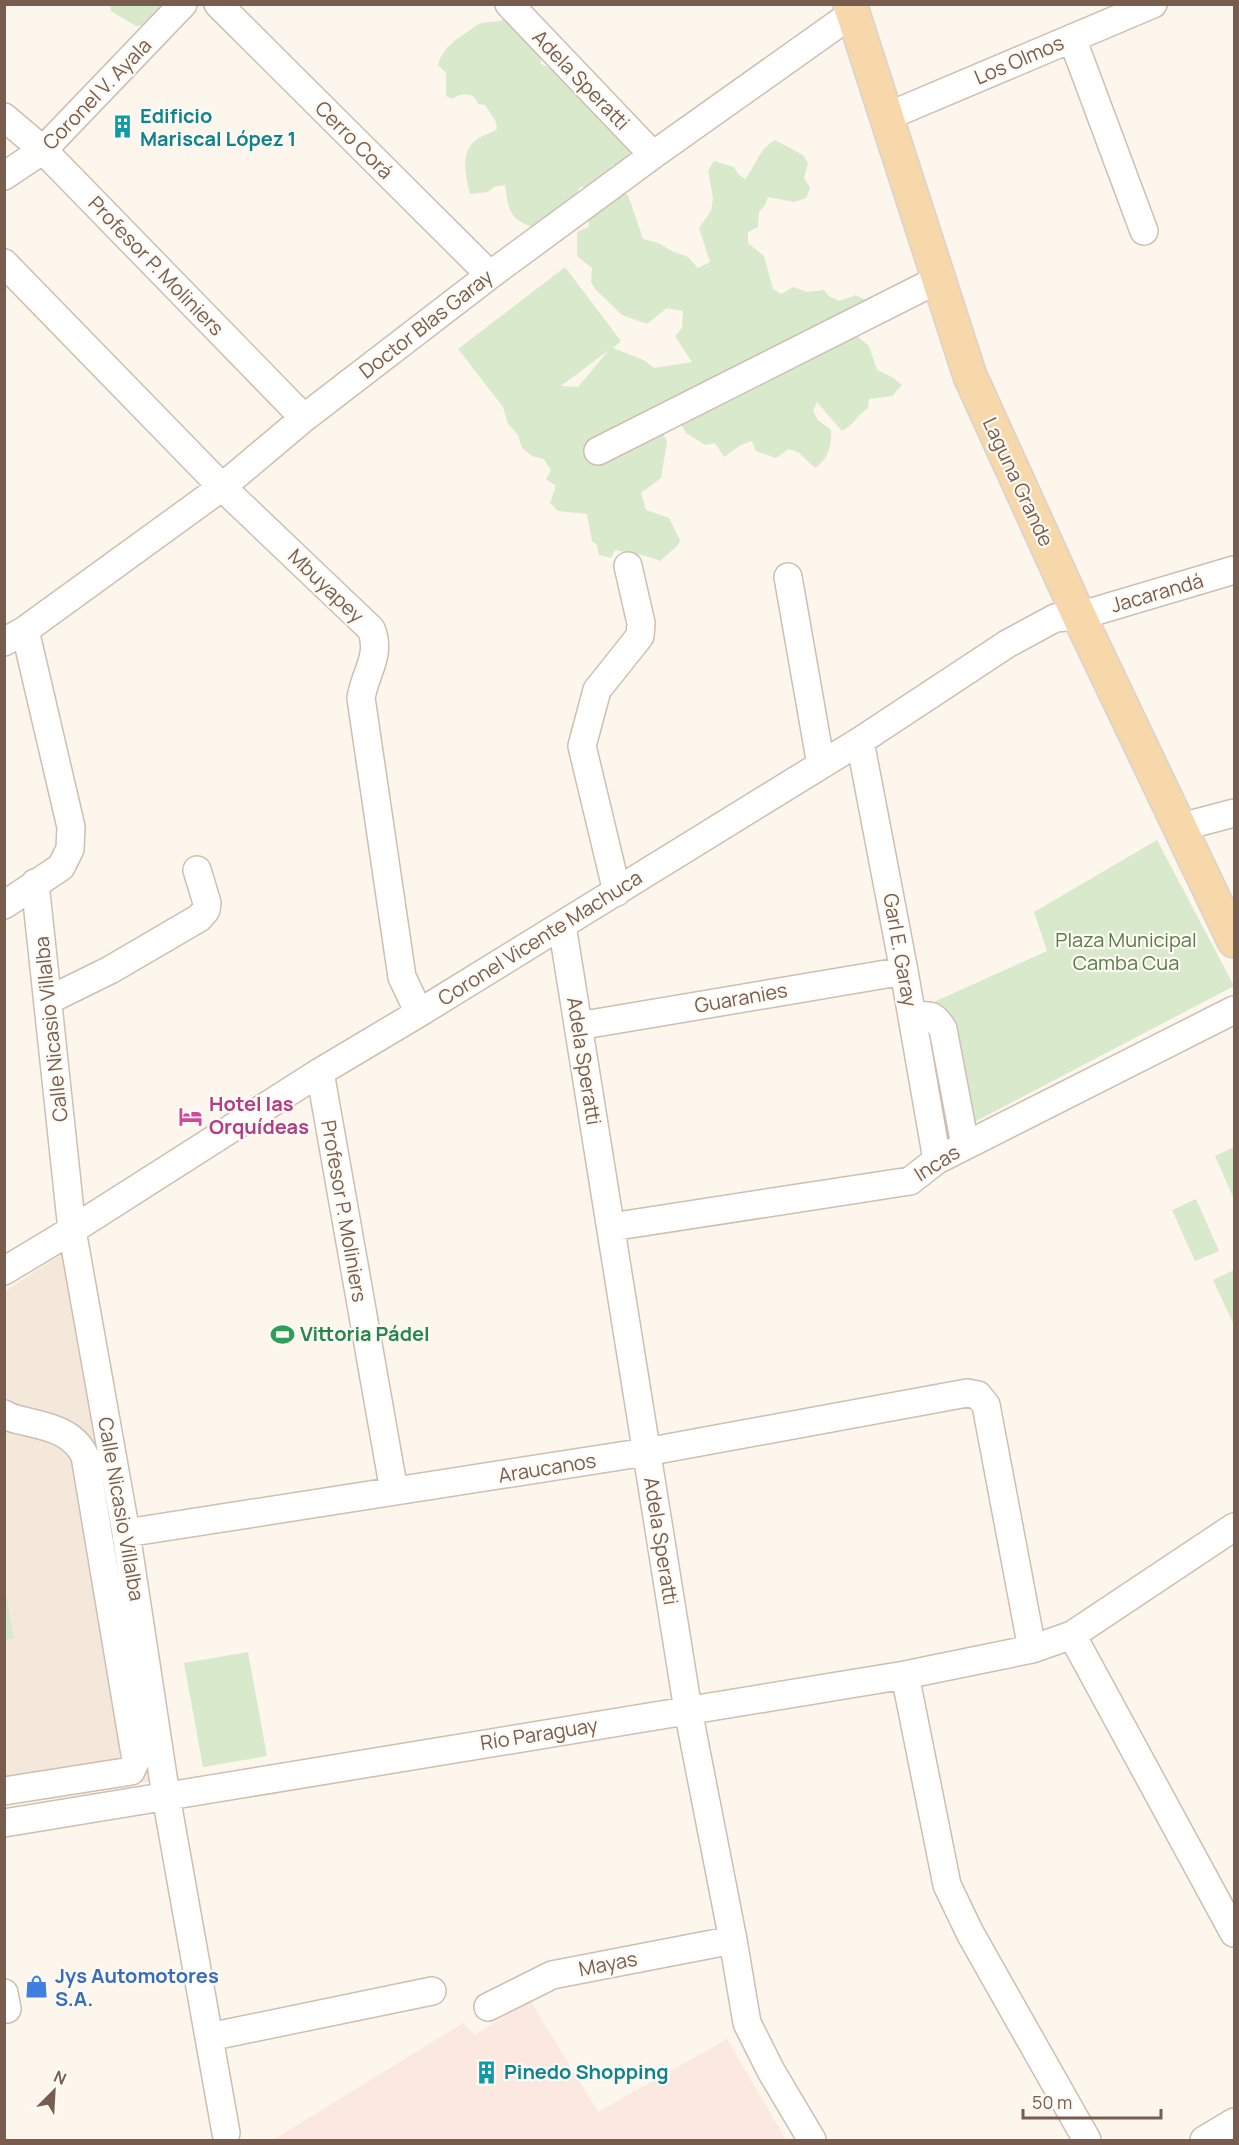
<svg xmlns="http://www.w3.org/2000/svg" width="1239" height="2145" font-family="Manrope,sans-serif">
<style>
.residential{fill:#f4e8db}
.commercial{fill:#fbe9e1}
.green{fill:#d8eacb;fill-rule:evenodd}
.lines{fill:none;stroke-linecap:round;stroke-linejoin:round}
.minor-casing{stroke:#cfbeb1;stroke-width:30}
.major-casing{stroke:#d9d2ce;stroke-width:36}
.minor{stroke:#fff;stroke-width:27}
.major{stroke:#f6d8aa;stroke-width:33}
.labels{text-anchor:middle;stroke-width:4.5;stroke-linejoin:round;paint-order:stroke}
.street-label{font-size:20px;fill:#785d4f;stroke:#fefaf4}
.culture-label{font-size:20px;font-weight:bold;fill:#0d838f;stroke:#fefaf4;text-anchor:start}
.park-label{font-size:20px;fill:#587c47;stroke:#fefaf4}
.hotel-label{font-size:20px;font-weight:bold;fill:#b23c85;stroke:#fefaf4;text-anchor:start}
.leisure-label{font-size:20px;font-weight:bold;fill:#27864d;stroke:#fefaf4;text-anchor:start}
.shop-label{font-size:20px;font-weight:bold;fill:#366cbe;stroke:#fefaf4;text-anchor:start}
</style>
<rect width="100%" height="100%" fill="#fcf6ed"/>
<!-- residential -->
<path class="residential" d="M65 1252 152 1781 5 1800V1291Z"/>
<!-- commercial -->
<path class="commercial" d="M530 2000 598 2112 727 2039 786 2140H273L463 2023 475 2035Z"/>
<!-- green -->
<path class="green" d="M110 5H169L149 25 136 26 111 11Z
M510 16 538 34 541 64 564 74 633 134 630 161 624 167 612 165 606 183 588 187H580L575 197 536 229C509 218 509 213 505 185L494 187 488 192 470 194C466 177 459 153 476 140 481 136 490 134 497 129L496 122 485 105 478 104C474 91 461 93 452 99L446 96V73L438 65C442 48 457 39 470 30 475 27 477 24 483 23 495 20 498 24 510 16Z
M775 140 803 155 808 163 804 178 810 188 806 198 794 202 768 197 765 205 759 212 758 227 748 232V243L764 256 773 289 781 294 793 287 807 292 824 290 829 296 839 301 856 295 868 301 875 318 858 337 869 346 877 370 892 377 902 385 892 396 869 399 868 408C856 416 854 425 842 431L817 402 813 411 818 420 831 430C832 446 828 459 815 468L798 452 789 449 776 458 756 451 752 441 741 445 724 457 715 443 705 445 686 433 679 420 663 433 667 442 661 478 641 493 646 510 669 518 680 540 678 545 660 561C646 554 631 554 615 550L611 558 599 555 597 545 592 541 587 514 558 511 550 503 556 486 546 479 551 470 544 459 532 456 522 448 518 435 508 424 503 407 458 349 565 267 621 341 613 348 644 360 654 368 692 362 675 336 682 328 683 311 667 308 647 324 622 315 595 289 591 282 592 268 577 256V232L589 227 588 212 618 190 628 195 643 239 658 243 672 251 688 257 698 268 710 262 699 228 711 211 713 198 708 171 714 161 734 167 738 174 745 179C757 164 758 150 775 140ZM609 350 578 387 561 386Z
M1157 840 1234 986 963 1128 925 1006 1047 951 1034 912Z
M1234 1147V1199L1215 1156Z
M1196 1199 1219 1251 1195 1261 1172 1210Z
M1234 1270V1325L1213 1280Z
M5 1590 14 1638 5 1640H4Z
M248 1652 267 1756 203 1767 184 1663Z"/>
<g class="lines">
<defs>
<path id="minor" d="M218 4 490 275
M509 4 653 155
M1072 38 1144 231
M4 117 43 150 304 418
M886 117 1153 4
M4 176 43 150 183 4
M4 263 222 487 371 629C382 654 365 673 361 698L402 977 419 1013
M598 451 939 279
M788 577 821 765
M4 642 25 630 222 487 304 418 490 275 653 155 853 13
M860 741 904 971 937 1160
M1181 827 1234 813
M35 883 72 1230 126 1533 166 1796 226 2133
M617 892 582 746 597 690 640 636 641 623 628 566
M4 905 61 867 70 849 71 827 25 630
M562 925 688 1710 733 1940 747 2023 771 2071 812 2140
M49 1000 110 970 199 918 206 910 207 903 197 870
M912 1017C930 1015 933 1013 943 1029L965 1145
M578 1026 904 971
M320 1072 394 1491
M611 1227 910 1181 937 1160 1234 1010
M4 1271 72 1230 320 1072 419 1013 860 741 1007 644 1055 618 1079 616 1234 570
M4 1414 12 1418C40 1426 71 1427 85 1456L136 1760 131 1771 125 1772 4 1791
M126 1533 646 1452 967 1393 978 1395 986 1405 1032 1649
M1072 1635 1234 1933
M905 1675 947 1885 970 1933 1087 2140
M4 1823 905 1675 1032 1649 1072 1635 1234 1527
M4 1993 7 2009
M488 2007 552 1975 733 1940
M209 2037 432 1991
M1204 2140 1234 2122"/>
<path id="major" d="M850 4 970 376 1079 616 1234 941"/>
</defs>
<!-- minor casing -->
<use href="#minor" class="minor-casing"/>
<!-- major casing -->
<use href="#major" class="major-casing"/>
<!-- minor -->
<use href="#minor" class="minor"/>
<!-- major -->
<use href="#major" class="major"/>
</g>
<!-- icons -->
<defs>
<symbol id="building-bare" viewBox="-9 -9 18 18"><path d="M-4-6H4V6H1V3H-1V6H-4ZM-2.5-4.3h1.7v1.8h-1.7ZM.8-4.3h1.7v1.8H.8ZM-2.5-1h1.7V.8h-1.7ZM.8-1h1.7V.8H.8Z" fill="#0f9aa8" stroke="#fefaf4" stroke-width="2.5" paint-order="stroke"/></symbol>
<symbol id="hotel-bare" viewBox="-9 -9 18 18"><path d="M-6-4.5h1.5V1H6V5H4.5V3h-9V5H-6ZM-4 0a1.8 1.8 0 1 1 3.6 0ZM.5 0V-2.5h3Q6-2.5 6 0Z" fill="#d1479c" stroke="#fefaf4" stroke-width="2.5" paint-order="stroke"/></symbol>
<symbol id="stadium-bare" viewBox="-9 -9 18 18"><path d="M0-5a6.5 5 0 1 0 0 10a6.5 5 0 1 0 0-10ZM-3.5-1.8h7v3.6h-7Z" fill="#2e9e5b" stroke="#fefaf4" stroke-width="2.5" paint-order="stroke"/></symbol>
<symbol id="shop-bare" viewBox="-9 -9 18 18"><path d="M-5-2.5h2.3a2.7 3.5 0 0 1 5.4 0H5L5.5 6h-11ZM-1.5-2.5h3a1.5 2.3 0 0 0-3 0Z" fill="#3f7fe0" stroke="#fefaf4" stroke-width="2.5" paint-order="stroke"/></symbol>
</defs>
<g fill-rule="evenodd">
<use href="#building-bare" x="106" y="110" width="33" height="33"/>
<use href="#hotel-bare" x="174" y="1100" width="33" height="33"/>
<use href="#stadium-bare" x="266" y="1318" width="33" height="33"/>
<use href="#shop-bare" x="20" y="1970" width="33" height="33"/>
<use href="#building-bare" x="470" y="2056" width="33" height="33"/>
</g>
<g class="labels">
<!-- street labels -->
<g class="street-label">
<text transform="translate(1019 60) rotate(-23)" y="7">Los Olmos</text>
<text transform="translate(581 80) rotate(46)" y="7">Adela Speratti</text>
<text transform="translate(97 94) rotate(-46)" y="7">Coronel V. Ayala</text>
<text transform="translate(354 140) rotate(45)" y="7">Cerro Corá</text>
<text transform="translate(156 266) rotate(46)" y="7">Profesor P. Moliniers</text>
<text transform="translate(426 324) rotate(-38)" y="7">Doctor Blas Garay</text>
<text transform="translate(1018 482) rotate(65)" y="7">Laguna Grande</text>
<text transform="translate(326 586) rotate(44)" y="7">Mbuyapey</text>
<text transform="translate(1157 593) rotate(-16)" y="7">Jacarandá</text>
<text transform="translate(540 938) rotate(-32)" y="7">Coronel Vicente Machuca</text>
<text transform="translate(900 950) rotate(80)" y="7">Garl E. Garay</text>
<text transform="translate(741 998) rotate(-10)" y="7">Guaranies</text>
<text transform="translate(51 1029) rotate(-96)" y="7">Calle Nicasio Villalba</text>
<text transform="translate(584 1061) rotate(81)" y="7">Adela Speratti</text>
<text transform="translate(937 1163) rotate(-32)" y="7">Incas</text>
<text transform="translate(344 1211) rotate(80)" y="7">Profesor P. Moliniers</text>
<text transform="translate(547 1468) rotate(-9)" y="7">Araucanos</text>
<text transform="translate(121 1509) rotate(80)" y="7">Calle Nicasio Villalba</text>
<text transform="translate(661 1541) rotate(81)" y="7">Adela Speratti</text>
<text transform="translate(539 1734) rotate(-9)" y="7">Río Paraguay</text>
<text transform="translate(608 1964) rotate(-11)" y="7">Mayas</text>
</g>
<!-- culture labels -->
<g class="culture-label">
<text x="140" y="123">Edificio<tspan x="140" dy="23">Mariscal López 1</tspan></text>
<text x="504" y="2079">Pinedo Shopping</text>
</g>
<!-- park labels -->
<g class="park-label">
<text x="1126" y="947">Plaza Municipal<tspan x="1126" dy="23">Camba Cua</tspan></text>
</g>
<!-- hotel labels -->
<g class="hotel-label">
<text x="209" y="1111">Hotel las<tspan x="209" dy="23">Orquídeas</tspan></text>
</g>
<!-- leisure labels -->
<g class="leisure-label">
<text x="300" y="1341">Vittoria Pádel</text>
</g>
<!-- shop labels -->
<g class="shop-label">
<text x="55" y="1983">Jys Automotores<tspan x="55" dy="23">S.A.</tspan></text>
</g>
</g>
<!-- border -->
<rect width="1239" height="2145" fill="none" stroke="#785d4f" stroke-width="12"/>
<!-- north arrow -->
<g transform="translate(54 2091) rotate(24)" stroke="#fefaf4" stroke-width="4.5" paint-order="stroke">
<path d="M0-4.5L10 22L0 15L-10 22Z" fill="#785d4f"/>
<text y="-9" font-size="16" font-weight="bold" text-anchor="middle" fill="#785d4f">N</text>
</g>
<!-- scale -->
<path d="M1023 2109v9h138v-9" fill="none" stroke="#785d4f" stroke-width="3"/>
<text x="1032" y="2109" font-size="18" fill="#785d4f" stroke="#fefaf4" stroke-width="4.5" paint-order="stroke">50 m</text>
</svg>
